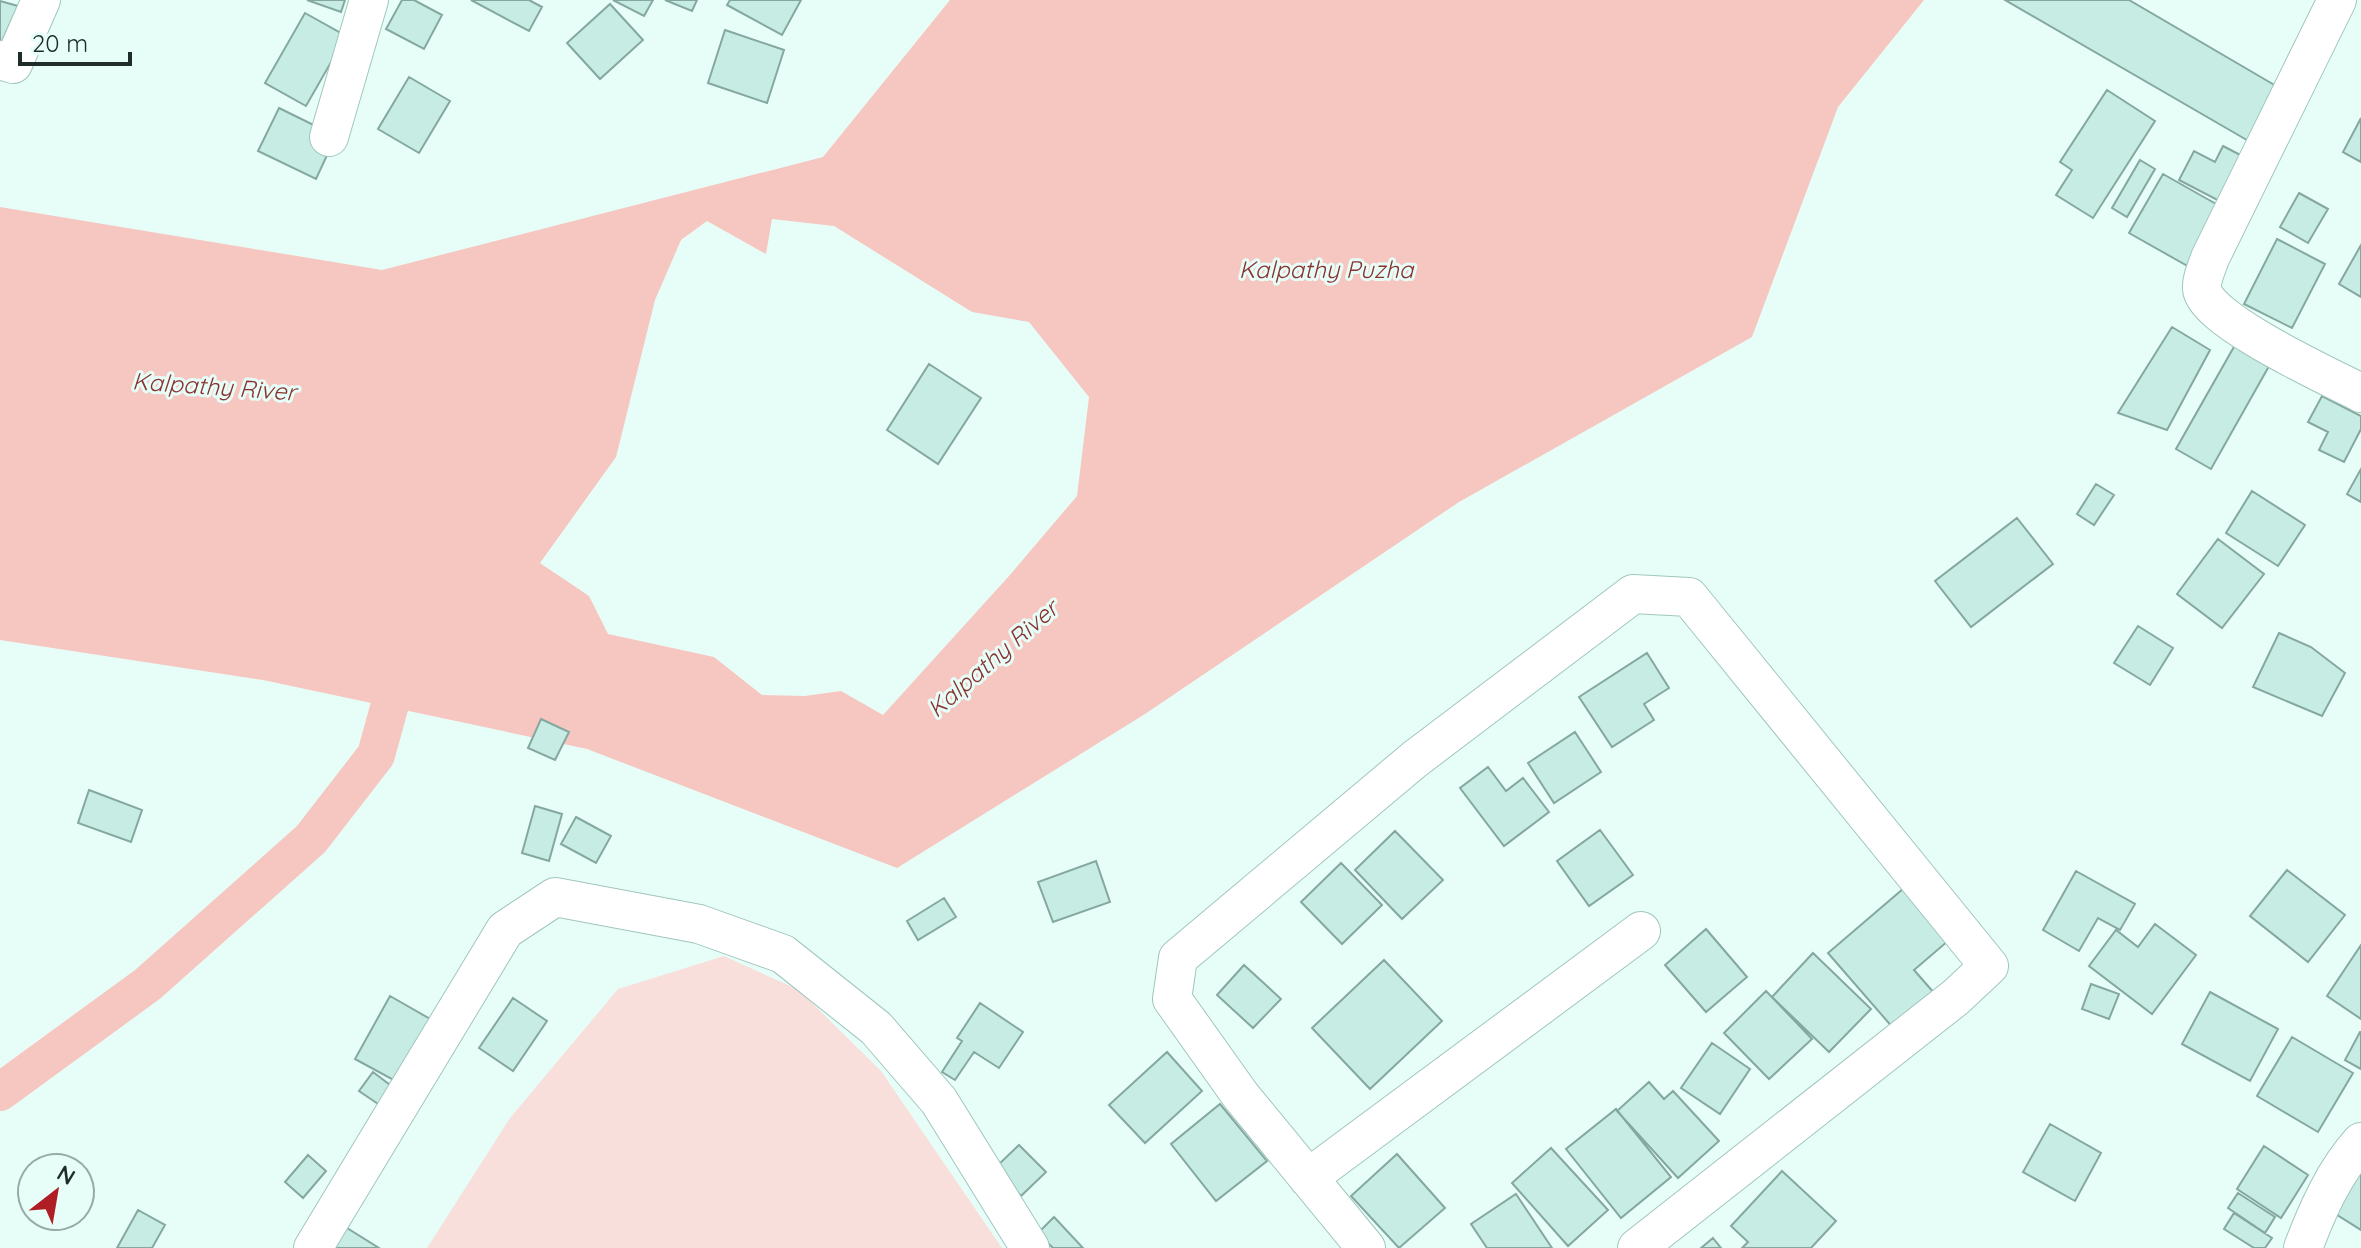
<svg xmlns="http://www.w3.org/2000/svg" width="2361" height="1248" font-family="Quicksand,sans-serif">
<style>
.green{fill:#f9dfdc}
.water{fill:#f6c6c1;fill-rule:evenodd}
.lines{fill:none;stroke-linecap:round;stroke-linejoin:round}
.canal{stroke:#f6c6c1;stroke-width:38}
.building{fill:#c6ece4;stroke:#84a8a0;stroke-width:2}
.street-casing{stroke:#a0c6be;stroke-width:40}
.street{stroke:#fff;stroke-width:38}
.labels{text-anchor:middle;stroke-width:6;stroke-linejoin:round;paint-order:stroke}
.water-label{font-size:24px;font-style:italic;fill:#8a322f;stroke:#e7fef8}
</style>
<rect width="100%" height="100%" fill="#e7fef8"/>
<!-- green -->
<path class="green" d="M724 956 799 990 881 1071 1002 1248H427L510 1118 618 989Z"/>
<!-- water -->
<path class="water" d="M950 0H1924L1838 107 1752 337 1459 502 1145 714 897 868 587 749 263 680 0 640V207L382 270 823 157ZM772 219 834 226 972 312 1029 322 1089 397 1077 496 1009 576 883 715 841 691 805 696 762 695 714 657 608 634 589 596 540 563 616 457 655 300 681 240 707 221 766 254Z"/>
<g class="lines">
<!-- canal -->
<path class="canal" d="M0 1092 148 984 311 839 376 755 403 657"/>
</g>
<!-- building -->
<path class="building" d="M307 0H345L341 12Z
M402 0H414L442 15 424 49 386 29Z
M471 0H529L542 7 529 31Z
M613 0H653L644 16Z
M665 0H697L692 11Z
M730 0H801L782 35 727 5Z
M2005 0H2129L2283 90 2252 143Z
M0 1 18 6 0 46Z
M610 4 643 40 600 79 567 43Z
M305 13 346 36 306 106 265 83Z
M725 30 784 50 767 103 708 83Z
M409 77 450 101 419 153 378 129Z
M2107 90 2155 121 2093 218 2056 195 2072 170 2060 162Z
M279 108 336 136 316 179 258 151Z
M2361 118V162L2343 152Z
M2223 146 2250 160 2227 205 2179 180 2194 151 2215 162Z
M2140 160 2155 169 2127 217 2112 208Z
M2163 174 2225 209 2191 268 2129 233Z
M2299 193 2328 209 2308 243 2280 227Z
M2277 239 2325 264 2292 328 2244 304Z
M2361 245V297L2339 284Z
M2172 327 2210 350 2167 430 2118 413Z
M2239 338 2273 359 2211 469 2176 449Z
M929 364 981 398 938 464 887 430Z
M2322 396 2361 416V429L2344 462 2319 450 2328 432 2308 422Z
M2361 469V502L2347 494Z
M2096 484 2114 495 2094 525 2077 514Z
M2252 491 2305 525 2278 566 2226 533Z
M2017 518 2053 564 1971 627 1935 581Z
M2218 539 2264 574 2222 628 2177 594Z
M2138 626 2173 648 2150 685 2114 663Z
M2279 633 2311 647 2345 673 2322 716 2253 687Z
M1647 653 1669 688 1644 704 1654 720 1612 747 1579 697Z
M541 719 569 732 555 760 528 748Z
M1575 732 1601 772 1554 803 1528 763Z
M1488 767 1506 791 1523 778 1549 812 1504 846 1460 788Z
M89 790 142 810 131 842 78 823Z
M535 806 562 814 549 861 522 853Z
M576 817 611 836 596 863 561 844Z
M1600 830 1633 875 1589 906 1557 861Z
M1395 831 1443 880 1402 919 1355 870Z
M1096 861 1110 902 1053 922 1038 882Z
M1341 863 1382 905 1342 944 1301 902Z
M2287 870 2345 915 2308 962 2250 916Z
M2076 871 2135 904 2120 930 2098 918 2079 951 2043 930Z
M1917 877 1962 929 1914 970 1935 994 1894 1029 1828 953Z
M944 898 956 917 918 940 907 921Z
M2155 924 2196 955 2152 1014 2089 966 2116 930 2138 947Z
M1706 929 1747 977 1706 1012 1665 965Z
M2361 945V1019L2327 996Z
M1813 953 1871 1009 1829 1052 1772 997Z
M1384 960 1442 1021 1370 1089 1312 1028Z
M1244 965 1281 999 1253 1028 1217 995Z
M2091 984 2119 994 2109 1019 2082 1009Z
M1766 991 1812 1039 1769 1079 1724 1033Z
M2210 992 2278 1029 2250 1081 2182 1044Z
M390 996 432 1020 399 1083 355 1059Z
M513 998 547 1021 513 1071 479 1048Z
M980 1003 1023 1032 999 1068 974 1052 955 1080 942 1072 962 1041 957 1038Z
M2360 1032H2361V1069L2345 1060Z
M2292 1037 2353 1073 2318 1132 2257 1096Z
M1712 1043 1750 1069 1720 1114 1681 1088Z
M1167 1052 1202 1091 1145 1143 1109 1105Z
M373 1072 394 1088 381 1106 359 1091Z
M1649 1082 1664 1099 1673 1091 1719 1141 1678 1178 1617 1111Z
M1220 1104 1267 1161 1216 1201 1171 1144Z
M1616 1109 1671 1177 1621 1218 1566 1149Z
M2050 1124 2101 1153 2075 1201 2023 1172Z
M1019 1145 1046 1172 1021 1196 995 1168Z
M2264 1146 2308 1175 2281 1218 2237 1189Z
M1551 1148 1608 1210 1568 1246 1512 1183Z
M2361 1153V1230L2326 1208Z
M1397 1154 1445 1208 1399 1248 1351 1196Z
M308 1155 326 1171 303 1198 285 1182Z
M1782 1171 1836 1221 1811 1248H1742L1748 1242 1731 1226Z
M2238 1193 2275 1217 2265 1233 2228 1208Z
M1516 1194 1552 1248H1487L1471 1224Z
M138 1210 165 1225 152 1248H117Z
M2234 1213 2272 1238 2265 1248H2254L2224 1229Z
M1054 1217 1083 1248H1053L1038 1233Z
M339 1223 379 1248H323Z
M1713 1238 1721 1248H1701Z"/>
<g class="lines">
<defs>
<path id="street" d="M2337 0 2210 258C2207 267 2201 280 2202 289 2205 320 2332 378 2361 393
M0 60 13 64 41 0
M329 137 369 0
M1308 1178 1641 931
M313 1248 505 930 555 897 699 924 783 954 876 1028 939 1101 1030 1248
M1366 1248 1241 1096 1172 999 1178 958 1415 759 1633 594 1689 597 1989 966 1956 997 1637 1248
M2303 1248C2317 1211 2334 1172 2361 1142"/>
</defs>
<!-- street casing -->
<use href="#street" class="street-casing"/>
<!-- street -->
<use href="#street" class="street"/>
</g>
<g class="labels">
<!-- water labels -->
<g class="water-label">
<text x="1326" y="278">Kalpathy Puzha</text>
<text transform="translate(214 387) rotate(4)" y="8">Kalpathy River</text>
<text transform="translate(993 659) rotate(-41)" y="8">Kalpathy River</text>
</g>
</g>
<!-- north arrow -->
<g transform="translate(56 1192) rotate(31)"><circle r="38" fill="#e7fef8" stroke="#97aaa6" stroke-width="2"/>
<path d="M0-6L14 30L0 20L-14 30Z" fill="#b01e25"/>
<text y="-12" font-size="22" font-weight="bold" text-anchor="middle" fill="#1e2d2a">N</text>
</g>
<!-- scale -->
<path d="M20 52v12h110v-12" fill="none" stroke="#1e2d2a" stroke-width="4"/>
<text x="32" y="52" font-size="24" fill="#1e2d2a" stroke="#e7fef8" stroke-width="6" paint-order="stroke">20 m</text>
</svg>
